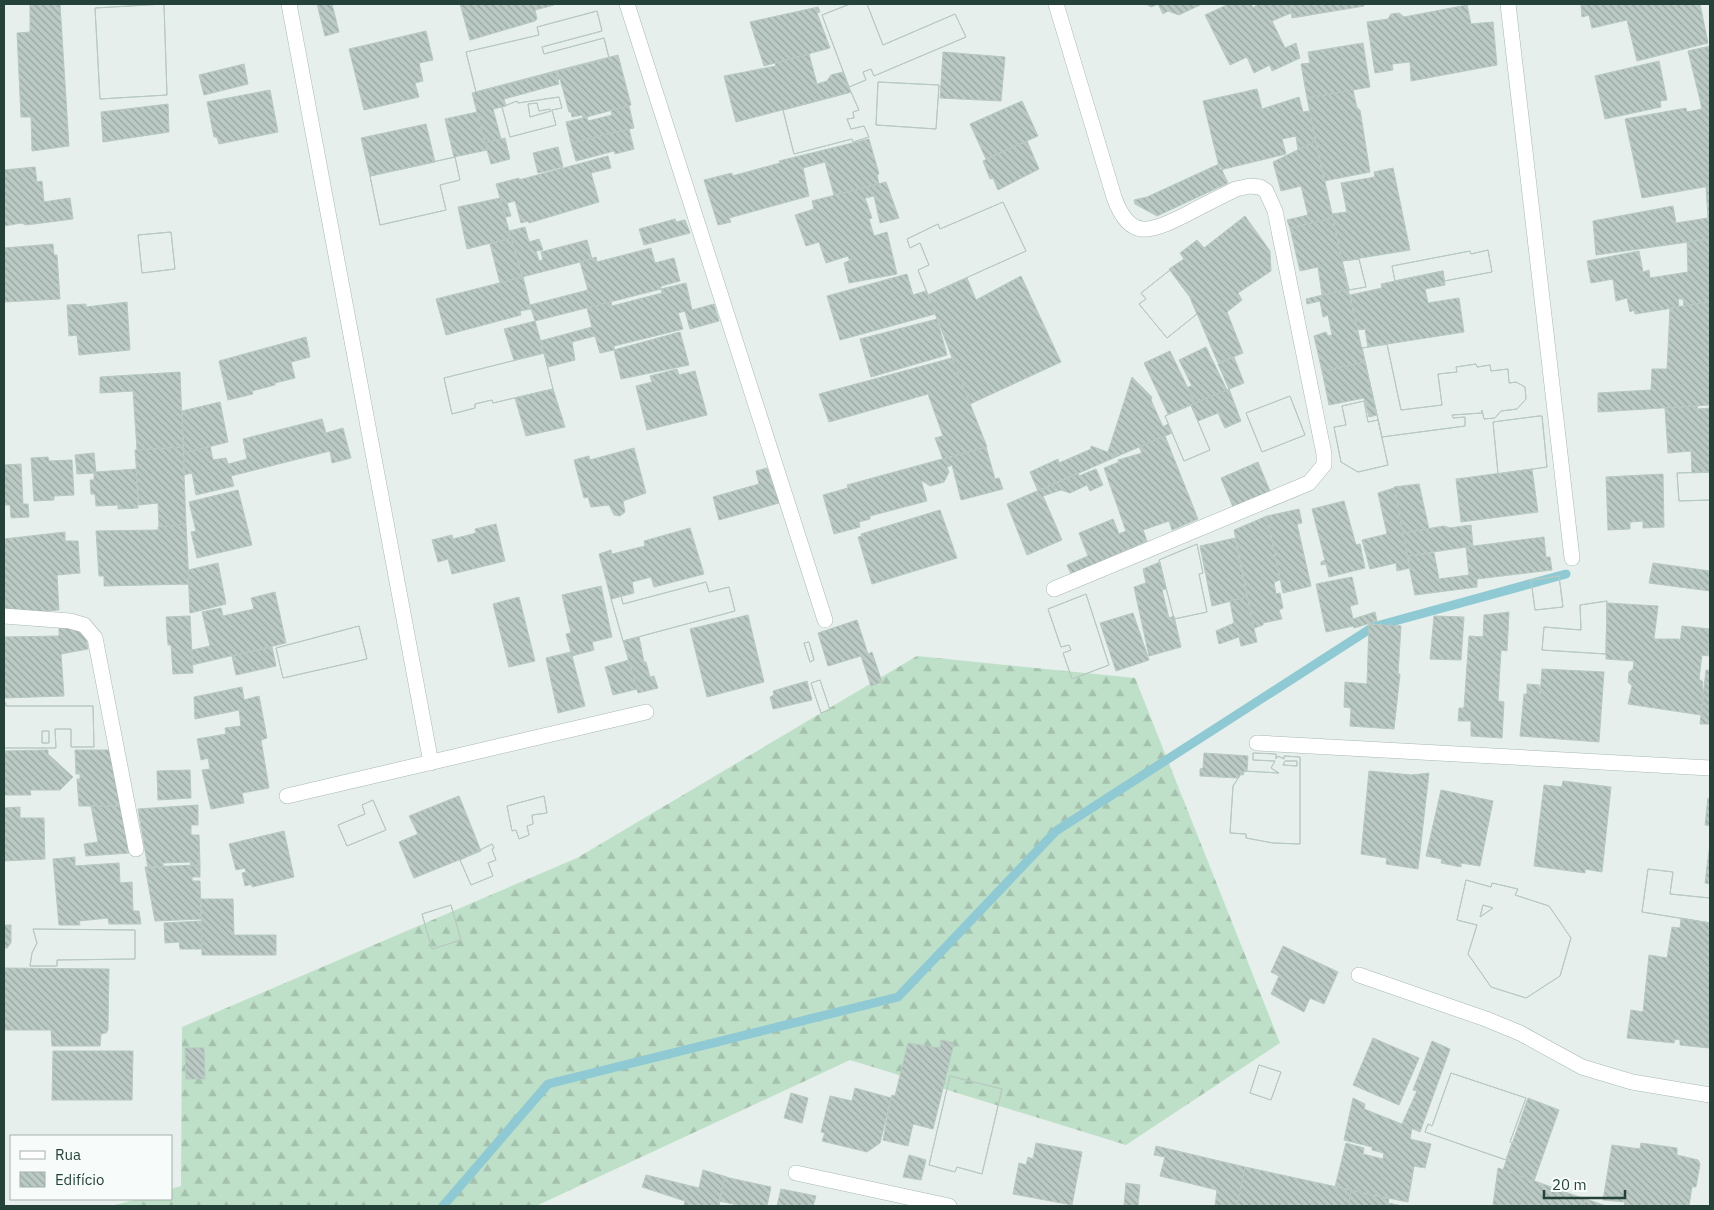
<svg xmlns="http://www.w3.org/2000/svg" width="1714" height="1210" font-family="'IBM Plex Sans',sans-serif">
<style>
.forest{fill:url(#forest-firs)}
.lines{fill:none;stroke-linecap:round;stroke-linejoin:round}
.stream{stroke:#8ec9d4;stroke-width:9}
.building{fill:url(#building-back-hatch);stroke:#b8c9c2;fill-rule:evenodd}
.street-casing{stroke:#a8b8b2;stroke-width:16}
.street{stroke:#fff;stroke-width:15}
</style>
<defs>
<pattern id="forest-firs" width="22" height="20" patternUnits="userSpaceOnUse" patternTransform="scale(1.25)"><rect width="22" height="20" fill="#bfe0c8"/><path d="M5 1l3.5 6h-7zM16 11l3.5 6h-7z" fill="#a4c1ad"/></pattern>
<pattern id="building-back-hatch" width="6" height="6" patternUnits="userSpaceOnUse" patternTransform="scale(1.25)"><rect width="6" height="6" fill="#bbcac4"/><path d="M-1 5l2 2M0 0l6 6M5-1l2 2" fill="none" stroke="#98a6a0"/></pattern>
</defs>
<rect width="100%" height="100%" fill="#e6efeb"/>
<!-- forest -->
<path class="forest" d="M917 656 1135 678 1280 1043 1126 1145 850 1060 536 1206H112L137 1199H171V1189L181 1186 182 1027 577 858Z"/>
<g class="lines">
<!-- stream -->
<path class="stream" d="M443 1206 548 1084 898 997 1056 831 1373 627 1566 574"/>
</g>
<!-- building -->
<path class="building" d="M30 4H60L69 146 32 151 31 117H21L17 33 30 32Z
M164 4 167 95 100 99 95 8Z
M164 4 167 95 100 99 95 8Z
M317 4H332L339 32 325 36Z
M460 4H554V5L535 10 537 19 535 21 470 40Z
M850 4H867L883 45 955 14 966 37 874 76 871 69 863 72 866 80 849 87 822 15Z
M850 4H867L883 45 955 14 966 37 874 76 871 69 863 72 866 80 849 87 822 15Z
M1146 4H1145H1202L1179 15 1168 11 1163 14 1158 4 1151 7Z
M1229 4H1251L1253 8 1258 4H1290L1291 13 1272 21 1285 48 1296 43 1300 58 1272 71 1270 65 1254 73 1247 57 1230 65 1205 15Z
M1290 4H1363L1364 6 1292 18Z
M1588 4H1700L1708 43 1637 61 1627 20 1592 28 1589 15 1582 17 1581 5Z
M1467 5 1471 24 1493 22 1497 65 1411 81 1410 62 1392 64 1393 70 1375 73 1367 22 1388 19 1391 14 1399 13 1404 17Z
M818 7 820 12 817 13 830 48 764 66 750 22Z
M597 11 602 31 542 47 544 54 604 38 609 58 476 92 466 52 539 35 537 27Z
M597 11 602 31 542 47 544 54 604 38 609 58 476 92 466 52 539 35 537 27Z
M426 31 433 60 419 63 423 81 415 83 419 97 364 110 349 49Z
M1363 43 1370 87 1307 98 1301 64 1310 63 1308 52Z
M1710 46V98L1700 100 1688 51Z
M943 52 1005 57 1001 101 940 98Z
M809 54 817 84 827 81 831 75 843 72 851 92 736 122 724 76 776 66 775 63Z
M618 55 631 105 583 118 582 115 572 117 571 112H569L560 79 558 80 555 71Z
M1659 61 1667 100 1660 101 1661 107 1605 119 1595 76Z
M244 64 248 84 204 95 199 75Z
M555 71 559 84 504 99 506 106 493 109 501 139 485 143 472 93Z
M878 82 939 85 936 129 876 125Z
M878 82 939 85 936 129 876 125Z
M1257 89 1262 109 1299 97 1303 112 1310 111 1316 141 1298 150 1296 136 1282 139 1286 154 1220 170 1203 101Z
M270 90 278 132 219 144 217 137H214L207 102Z
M1353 90 1357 108 1360 110 1370 172 1324 181 1307 98Z
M851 92 859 110 853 112 854 118 847 119 851 129 864 126 869 137 853 142 852 139 794 154 783 110Z
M851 92 859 110 853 112 854 118 847 119 851 129 864 126 869 137 853 142 852 139 794 154 783 110Z
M559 97 562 108 552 110 556 125 510 137 502 107 517 101 518 103ZM537 103 539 111 550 109 551 111 530 117 528 104Z
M559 97 562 108 552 110 556 125 510 137 502 107 517 101 518 103ZM537 103 539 111 550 109 551 111 530 117 528 104Z
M1710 98V186L1642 198 1625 119 1686 108 1687 112 1702 109 1700 100Z
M1022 101 1038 136 986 159 970 124Z
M168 104 169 132 103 142 101 112Z
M629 106 634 128 571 143 566 122 587 117 588 121 612 115 611 110Z
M477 112 487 150 454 157 445 119Z
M426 124 435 162 370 176 361 138Z
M629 129 634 149 615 154 614 151 576 161 571 143Z
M505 138 510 159 491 164 485 143Z
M869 139 879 174 877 175 879 184 834 195 825 162 803 168 809 196 729 218 731 222 718 225 704 180 732 173V176L780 163 779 161Z
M1027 141 1039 169 998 190 993 178 990 179 983 161Z
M1316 141 1333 218 1290 228 1287 220 1308 215 1301 186 1281 191 1273 162Z
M558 147 563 167 538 173 533 153Z
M608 156 611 168 591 173 599 202 529 223 528 221 521 223 515 201 507 203 511 216 506 217 496 184 519 178V180Z
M455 157 460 180 440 185 446 210 380 225 370 176Z
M455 157 460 180 440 185 446 210 380 225 370 176Z
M1219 164 1228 183 1157 216 1135 204 1134 200 1147 197Z
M35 167 37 182 42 181 44 202 70 198 73 219 26 225 21 223 4 226V170Z
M1393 168 1410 250 1342 261 1332 214 1347 212 1341 183 1375 177 1374 172Z
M886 182 899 218 880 223 874 196 865 198 872 218 869 219 874 236 887 232 897 274 849 283 844 263 852 259H849L848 256 826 263 819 242 806 246 795 215 814 209 812 201Z
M1710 186V239L1596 255 1593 221 1673 206 1676 223 1708 218 1706 187Z
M500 198 511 238 467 249 458 207Z
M1003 202 1026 251 928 295 918 270 929 265 920 243 910 248 907 239 938 224 940 229Z
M1003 202 1026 251 928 295 918 270 929 265 920 243 910 248 907 239 938 224 940 229Z
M1245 216 1270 251 1271 271 1238 293 1242 300 1227 312 1243 353 1218 363 1190 297 1169 269 1184 259 1180 253 1197 240 1204 248Z
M1333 218 1348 289 1322 295 1318 267 1300 271 1290 228Z
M675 219 676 222 685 220 690 233 644 245 639 229Z
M525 227 529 242 539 239 543 250 536 251 539 261 543 260 541 252 587 240 592 259 522 277 509 231Z
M171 232 175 269 142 273 138 235Z
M171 232 175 269 142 273 138 235Z
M511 238 523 277 500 283 490 244Z
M1710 239V302L1684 306 1683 299H1678L1679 307 1635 314 1634 310 1630 312 1627 298 1616 301 1613 279 1591 283 1587 261 1639 251 1643 272 1649 270 1650 278 1688 272 1687 242Z
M53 244 54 255H57L60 299 4 302V248Z
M651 248 655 263 674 258 680 281 661 286V289L535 321 530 305 588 290 580 262 596 257 597 262Z
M1488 250 1492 272 1444 281 1443 271 1395 281 1392 266 1470 251 1471 254Z
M1488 250 1492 272 1444 281 1443 271 1395 281 1392 266 1470 251 1471 254Z
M1359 259 1366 287 1349 290 1342 261Z
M1359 259 1366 287 1349 290 1342 261Z
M1170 270 1190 297 1197 314 1167 338 1139 304 1146 299 1141 293Z
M1170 270 1190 297 1197 314 1167 338 1139 304 1146 299 1141 293Z
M1443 271 1445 285 1425 289 1428 303 1459 298 1464 332 1368 347 1365 329 1358 330 1350 295 1382 288 1381 284Z
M907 274 913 295 926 291 935 314 840 340 827 296Z
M1021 276 1061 362 970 404 928 295 967 278 976 300Z
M523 277 531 309 520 311 521 315 446 335 436 299Z
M686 283 692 310 714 304 719 321 690 329 685 311 678 313 683 329 614 346V350L600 353 595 336 572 342 575 360 548 367 540 341 592 327 587 308 611 302 612 306 662 293 661 289Z
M1348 289 1365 362 1322 371 1314 336 1326 332 1328 336 1332 335 1328 315 1323 317 1320 301 1307 304 1306 299Z
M127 302 130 350 79 355 77 335 69 336 67 305 86 304V307Z
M1710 302V405L1598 412V393L1651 390 1652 369H1667L1670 308Z
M937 319 947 355 871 377 860 339Z
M535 321 544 353 514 360 504 329Z
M680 332 689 365 621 379 614 350Z
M306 337 310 357 291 362 295 378 275 383V385L252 391 253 394 228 400 219 361Z
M1387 344 1401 410 1442 405 1438 374 1457 372 1456 367 1476 364 1477 367 1490 365 1491 371 1508 369 1509 383 1516 382 1525 387 1526 399 1517 409 1501 411 1495 418 1484 419 1482 410V413L1452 415 1453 418 1465 417V426L1382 437 1362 348Z
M1387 344 1401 410 1442 405 1438 374 1457 372 1456 367 1476 364 1477 367 1490 365 1491 371 1508 369 1509 383 1516 382 1525 387 1526 399 1517 409 1501 411 1495 418 1484 419 1482 410V413L1452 415 1453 418 1465 417V426L1382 437 1362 348Z
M1206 347 1227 390 1195 403 1188 387 1192 386 1179 360Z
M1170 351 1195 403 1168 414 1144 363Z
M544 353 553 389 493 403 492 400 475 404V408L452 414 444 378Z
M544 353 553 389 493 403 492 400 475 404V408L452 414 444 378Z
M1234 357 1244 383 1229 389 1218 364Z
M952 358 987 447 943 459 935 438 943 436 928 394 829 422 819 394Z
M1365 362 1377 415 1369 417 1364 398 1329 405 1322 371Z
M677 369 679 375 695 371 707 415 647 430 636 386 652 382 650 376Z
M180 372 183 447 137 450 133 391 100 393V377Z
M1132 377 1152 397 1151 400 1163 427 1168 424 1172 433 1118 456 1108 452Z
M553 389 565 427 526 436 515 398Z
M1229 389 1241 421 1225 428 1218 413 1198 421 1191 405Z
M1290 396 1305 435 1262 452 1246 413Z
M1290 396 1305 435 1262 452 1246 413Z
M1364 401 1368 422 1378 420 1388 465 1358 472 1341 462 1334 427 1346 425 1342 406Z
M1364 401 1368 422 1378 420 1388 465 1358 472 1341 462 1334 427 1346 425 1342 406Z
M220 402 228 442 184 453 182 411Z
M1191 405 1210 450 1184 461 1165 416Z
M1191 405 1210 450 1184 461 1165 416Z
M1697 406 1698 409 1710 408V472L1692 473 1691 451 1668 453 1665 408Z
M1539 416H1542L1547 467 1498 474 1493 422Z
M1539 416H1542L1547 467 1498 474 1493 422Z
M322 419 326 433 343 428 351 458 332 463 330 451 231 476 234 486 196 495 192 473 184 475V453L210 446 213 460 226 458 228 464 247 459 243 439Z
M1165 436 1198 519 1172 530 1169 521 1143 530 1147 541 1071 574 1067 565 1088 556 1079 533 1113 519 1119 534 1126 531 1104 468 1119 462 1118 460 1142 453 1139 447Z
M1091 446 1118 456 1038 491 1030 472 1058 459 1059 463 1091 449Z
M183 447 186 524 159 527 158 503 139 505 135 450Z
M986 447 995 479 999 478 1003 489 961 500 952 465 947 467 949 472 944 482 930 486 921 480 927 501 870 516V519L859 522 860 527 834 534 823 495 848 488 847 485Z
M634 448 646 493 623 501 625 512 620 516 614 515 609 505 591 507 588 497 584 498 574 460 589 456 590 460Z
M94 453 96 472 136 469 138 508 118 509V505L96 506 95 494H91L90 480H94V473L77 474 75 455Z
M48 457 49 461 72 460 74 495 54 496V500L34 501 31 458Z
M1258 462 1270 491 1233 507 1221 478Z
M21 464 23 504H28L29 517 11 518 10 505H4V465Z
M767 468 779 503 719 520 713 497 759 484 756 471Z
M1096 469 1103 485 1090 491 1087 485 1070 493 1061 490 1043 496 1062 540 1027 555 1007 504 1078 473 1079 476Z
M1532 469 1538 512 1461 522 1456 479Z
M1710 472V500L1679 501 1677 473Z
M1710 472V500L1679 501 1677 473Z
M1663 474 1664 527 1643 528V521L1630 522V529L1608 530 1606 477Z
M1419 484 1429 529 1403 533 1394 487Z
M1394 488 1410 568 1397 571 1396 563 1370 569 1362 540 1387 534 1378 493Z
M238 490 252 545 197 558 191 532 196 531 189 502Z
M1344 501 1356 545 1360 544 1365 568 1329 577 1326 564 1321 565V562L1325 560 1312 509Z
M1299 509 1302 523 1297 524 1311 586 1283 593 1267 516Z
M940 510 957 558 872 584 858 537 862 536 861 534Z
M1267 516 1280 580 1274 582 1276 594 1280 593 1283 608 1279 610 1282 619 1263 623V625L1254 628 1234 530Z
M186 524 189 584 104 586V576H99L96 531 158 530V527Z
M496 524 505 561 452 574 448 559 438 562 432 540 452 535 453 539 476 533 475 529Z
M1471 525 1473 546 1407 556 1403 533 1444 526 1450 528Z
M690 528 704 574 654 587 651 577 632 582 634 593 611 599 599 554 611 550 612 554 645 546 644 541Z
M65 532V541H78L80 573 57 575 59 610 5 614 4 539Z
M1544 537 1546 557H1550L1552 570 1477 579V587L1415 595 1407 556 1434 553 1439 579 1469 575 1466 547Z
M1235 538 1247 597 1212 606 1200 546Z
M1197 544 1203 573 1199 574 1207 612 1174 619 1159 560Z
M1197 544 1203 573 1199 574 1207 612 1174 619 1159 560Z
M1160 562 1166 589 1162 590 1169 618 1174 616 1181 647 1149 656 1134 587 1146 583 1143 569Z
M218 563 226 604 190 613 188 570Z
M1653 563 1710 571V591L1649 583Z
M1559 576 1563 607 1535 610 1531 580Z
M1559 576 1563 607 1535 610 1531 580Z
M1352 577 1358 604 1350 606 1353 619 1375 612 1377 621 1354 628 1353 626 1326 632 1316 584Z
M706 582 709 592 729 587 735 611 623 641 611 599 621 596 623 604Z
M706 582 709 592 729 587 735 611 623 641 611 599 621 596 623 604Z
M601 586 612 637 592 642 594 650 572 656 566 634 571 633 562 595Z
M275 592 286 643 192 665V650L210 646 202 612 221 608 223 616 254 609 251 598Z
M1086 594 1109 665 1072 679 1063 653 1071 650 1069 645 1061 647 1048 609Z
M1086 594 1109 665 1072 679 1063 653 1071 650 1069 645 1061 647 1048 609Z
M519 597 535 661 509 667 493 604Z
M1247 597 1257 642 1241 646 1239 637 1219 644 1216 631 1234 623 1230 601Z
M1607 601 1606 654 1542 650 1544 627 1581 630 1580 605Z
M1607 601 1606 654 1542 650 1544 627 1581 630 1580 605Z
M1607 603 1658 606 1654 639H1679L1680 643 1682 626 1710 629 1708 656 1702 655 1699 679 1703 682 1702 689H1704L1701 715 1628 704 1632 686 1628 682 1629 672 1633 669 1634 661 1606 659Z
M1509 612 1507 651 1501 650 1498 701 1504 702 1502 738 1471 736V721H1458L1459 708H1464L1469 636 1483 637 1484 615Z
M1133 613 1149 660 1116 671 1100 623Z
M748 615 764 682 707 697 690 629Z
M190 616 193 673 173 674 171 645H168L166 617Z
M1434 616 1464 617 1461 660 1430 659Z
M857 620 868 654 872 652 882 682 871 686 861 656 828 666 818 633Z
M1369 624 1401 626 1398 674H1400L1394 729 1350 726 1351 708 1344 707 1345 682 1367 684Z
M59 626H84L88 649 61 654 64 696 4 698V637L59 636Z
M359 626 367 659 283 678 276 648Z
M359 626 367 659 283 678 276 648Z
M639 637 644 662H646L650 677 654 676 658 688 638 693 623 641Z
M809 642 814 660 810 662 804 643Z
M809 642 814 660 810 662 804 643Z
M272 647 276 666 236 675 232 656Z
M571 652 585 706 558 713 546 658Z
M629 660 637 689 613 695 605 667Z
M1542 669 1604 672 1599 742 1520 736 1524 694H1527V684L1539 685 1540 695Z
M1706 670H1710V724H1700Z
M820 680 830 710 821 713 811 683Z
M820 680 830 710 821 713 811 683Z
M807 681 812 700 773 709 770 697 774 695 773 691Z
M242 687 244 700 259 696 267 738 261 740 269 788 242 793 244 803 211 809 202 770 210 769 208 758 201 760 197 739 226 734 225 728 241 726 239 710 195 719 194 697Z
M4 703H6V706H93L94 747H71V729H55L56 748H4ZM42 731H49V743H42Z
M4 703H6V706H93L94 747H71V729H55L56 748H4ZM42 731H49V743H42Z
M48 750V754L73 777 60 790H30L31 795H4V751Z
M75 750H110L120 806H79L77 779H80V774H76Z
M1204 753 1248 756 1247 771H1244L1243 775 1241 774 1237 778 1200 776V769L1203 768Z
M1253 753 1276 754V759L1278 756 1284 759V756L1300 757V844L1273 843 1246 838V834L1230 833 1233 786 1241 774 1243 775 1244 771 1279 773 1271 768 1275 761 1253 760ZM1285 761H1297V766L1283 765Z
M1253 753 1276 754V759L1278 756 1284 759V756L1300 757V844L1273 843 1246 838V834L1230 833 1233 786 1241 774 1243 775 1244 771 1279 773 1271 768 1275 761 1253 760ZM1285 761H1297V766L1283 765Z
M190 770 191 798 158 800 157 771Z
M1369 771 1412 775 1429 773 1418 869 1386 864 1387 858 1361 854Z
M1563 781 1611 787 1602 872 1585 869V873L1534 866 1544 785 1562 787Z
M1441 790 1493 801 1480 866 1461 863V867L1441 863 1442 859 1426 856Z
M459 796 481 851 414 878 399 842 418 834 409 816Z
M544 796 547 813 532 815 533 824 527 826 529 835 519 839 516 830 512 831 507 806Z
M544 796 547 813 532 815 533 824 527 826 529 835 519 839 516 830 512 831 507 806Z
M1708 798H1710V826L1705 825Z
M373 800 386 830 347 846 338 825 365 814 362 805Z
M373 800 386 830 347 846 338 825 365 814 362 805Z
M198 805V825H191V835H199L200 865 191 866 190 862 163 863V867L148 868 138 809Z
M91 806H120L129 853 86 856 84 844 98 842Z
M20 807V818H44L45 859 4 861V808Z
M284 831 294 877 252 887V884L245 886 242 873 246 872 245 868 236 870 229 844Z
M1710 843V884L1705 883Z
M492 844 494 848 492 849 496 860 488 863 493 876 471 885 460 860Z
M492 844 494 848 492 849 496 860 488 863 493 876 471 885 460 860Z
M75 857V866L119 863 120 883 132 882 133 911H139L141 924H109L108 918 79 921 80 925H59L53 859Z
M200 865V877H192V881H200L201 919 155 921 145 867Z
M1648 869 1673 872 1670 894 1710 898V923L1642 912Z
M1648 869 1673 872 1670 894 1710 898V923L1642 912Z
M1466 880 1491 887 1492 883 1518 889 1515 895 1549 906 1571 938 1560 976 1526 998 1491 987 1468 954 1477 925 1457 920ZM1483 905 1493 908 1480 917Z
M1466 880 1491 887 1492 883 1518 889 1515 895 1549 906 1571 938 1560 976 1526 998 1491 987 1468 954 1477 925 1457 920ZM1483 905 1493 908 1480 917Z
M201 899H233L234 935H276V955H202Z
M451 905 461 940 432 949 422 914Z
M451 905 461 940 432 949 422 914Z
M1681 918 1710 923 1709 1048 1680 1045V1040L1675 1039 1674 1043 1627 1038 1631 1010 1643 1012 1649 955 1667 958 1672 927 1680 928Z
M201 921 202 949H180L179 942 165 943 164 923Z
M4 925H11V943L7 948H4Z
M33 929 135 930V959L57 960V966H30L32 953 37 943Z
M33 929 135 930V959L57 960V966H30L32 953 37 943Z
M1283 946 1338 972 1324 1004 1310 998 1304 1012 1271 994 1279 976 1271 972Z
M4 968 109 969 108 1030 106 1033 101 1034 100 1046H52L51 1030H4Z
M1373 1038 1419 1058 1399 1105 1353 1085Z
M941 1040 954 1043 933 1129 913 1124 908 1146 883 1140 891 1098 892 1095 895 1096 908 1043 940 1048Z
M1432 1041 1450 1049 1420 1132 1402 1124 1417 1091 1413 1090Z
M185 1048H204L205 1079H186Z
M53 1051H133L132 1100H52Z
M1259 1065 1281 1072 1271 1100 1250 1093Z
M1259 1065 1281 1072 1271 1100 1250 1093Z
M1451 1073 1526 1098 1510 1142 1512 1143 1506 1160 1425 1132 1428 1124 1432 1126Z
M1451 1073 1526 1098 1510 1142 1512 1143 1506 1160 1425 1132 1428 1124 1432 1126Z
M950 1076 1002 1089 982 1174 957 1167 955 1172 929 1165Z
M950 1076 1002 1089 982 1174 957 1167 955 1172 929 1165Z
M855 1088 891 1098 880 1143 867 1152 822 1141 825 1133 821 1132 830 1096 852 1101Z
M791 1093 808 1098 802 1123 784 1118Z
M1353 1098 1365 1104 1364 1109 1412 1128 1410 1139 1431 1144 1425 1168 1414 1166 1408 1202 1335 1187 1346 1143 1364 1148 1363 1154 1383 1159 1384 1153 1372 1150V1147L1344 1140Z
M1528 1098 1559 1110 1534 1181 1503 1170Z
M1036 1143 1082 1152 1072 1205 1013 1194 1019 1163 1026 1165 1028 1157 1033 1159Z
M1641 1143 1677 1148V1155L1698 1160 1700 1164 1696 1187H1692L1689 1206H1624L1625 1202 1603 1200 1612 1145 1640 1149Z
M1156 1146 1245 1167 1237 1206H1215L1217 1190 1160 1176 1165 1157 1154 1155Z
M909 1155 926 1160 921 1180 903 1177Z
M1245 1167 1351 1190 1349 1206H1237Z
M1498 1168 1585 1199 1583 1206 1493 1205Z
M703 1170 727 1177H725L719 1206H684L685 1201 642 1187 646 1175 699 1188Z
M725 1177 771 1187 767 1206H742L719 1201Z
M1126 1183 1140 1185 1138 1206H1124Z
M781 1189 816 1196 813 1206H777Z
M1351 1190 1389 1199 1388 1203 1403 1206H1356L1349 1204Z
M1585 1199 1589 1200 1606 1206H1583Z"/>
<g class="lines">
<defs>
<path id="street" d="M289 4 431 763
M627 4 825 620
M1508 4 1572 558
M1054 589 1309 483 1324 465V454L1275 211 1266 191 1260 187 1250 186 1236 189C1220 197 1203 205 1187 214 1152 231 1130 243 1114 197L1056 4
M4 616 70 621 84 625 95 638 136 849
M1257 743 1710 768
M287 796 646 712
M1359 975 1486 1019 1520 1033 1582 1067 1632 1082 1710 1095
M796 1173 949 1206"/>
</defs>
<!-- street casing -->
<use href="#street" class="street-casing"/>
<!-- street -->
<use href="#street" class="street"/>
</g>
<!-- border -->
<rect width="1714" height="1210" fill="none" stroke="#24423a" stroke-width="10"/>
<!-- legend -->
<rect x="10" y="1135" width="162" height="65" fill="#f7fbf9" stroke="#a3b1ad"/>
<rect x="20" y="1151" width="25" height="8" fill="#ffffff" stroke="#a3b1ad"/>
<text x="55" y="1160" font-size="15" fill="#24423a">Rua</text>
<rect x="20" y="1172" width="25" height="15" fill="url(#building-back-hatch)" stroke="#a3b1ad"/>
<text x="55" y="1185" font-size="15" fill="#24423a">Edifício</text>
<!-- scale -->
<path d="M1544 1190v8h81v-8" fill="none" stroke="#24423a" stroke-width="2.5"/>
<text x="1552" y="1190" font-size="15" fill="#24423a" stroke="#f7fbf9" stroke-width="4" paint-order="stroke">20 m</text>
</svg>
